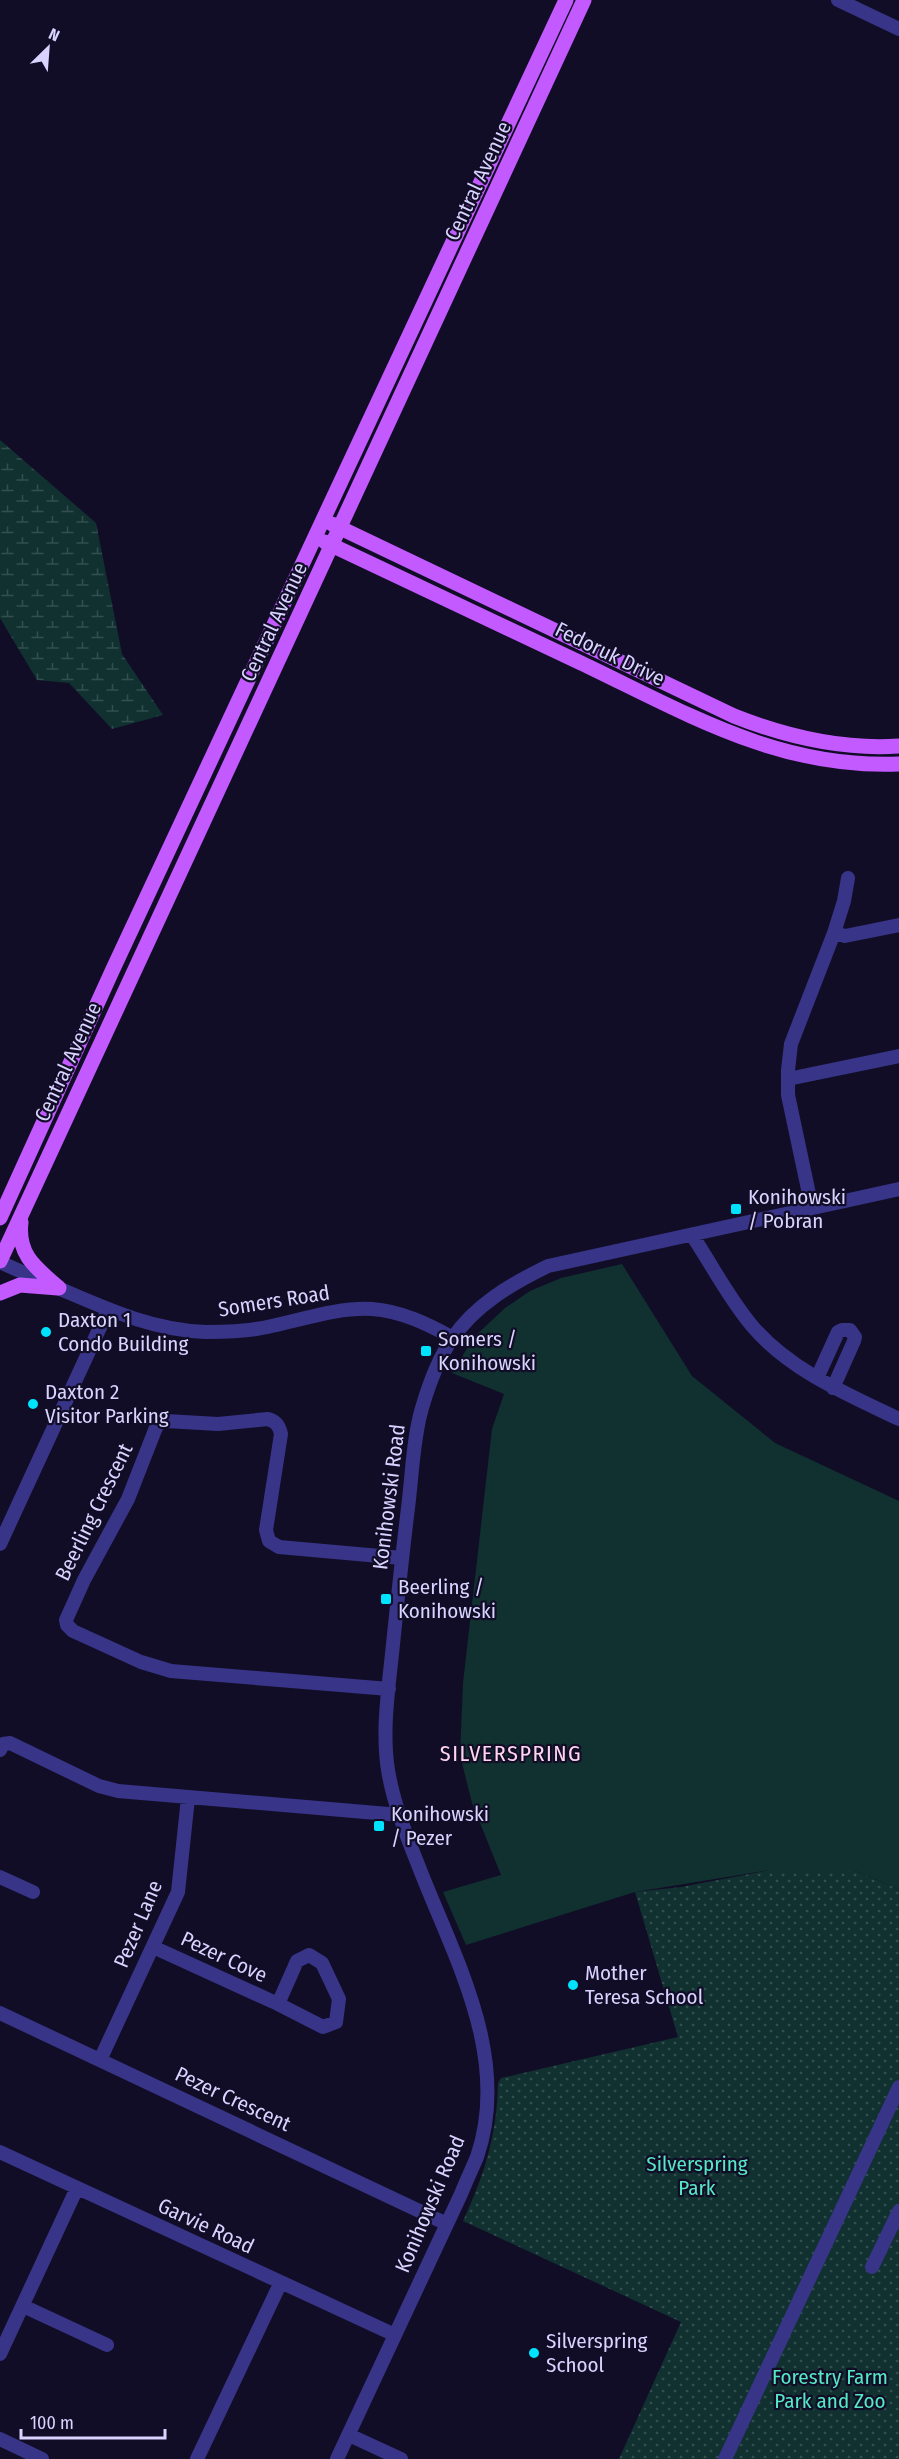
<svg xmlns="http://www.w3.org/2000/svg" width="899" height="2459" font-family="'Fira Sans Condensed',sans-serif">
<style>
.grass{fill:#103130}
.wetland{fill:url(#wetland-marsh)}
.park{fill:url(#park-dots)}
.lines{fill:none;stroke-linecap:round;stroke-linejoin:round}
.minor{stroke:#383589;stroke-width:14}
.major{stroke:#c25aff;stroke-width:15}
.poi-dot{fill:#00e3fe;stroke:#120d27;stroke-width:2}
.labels{text-anchor:middle;stroke-width:4.5;stroke-linejoin:round;paint-order:stroke}
.street-label{font-size:21px;fill:#d8d3ff;stroke:#120d27}
.poi-label{font-size:21px;fill:#d8d3ff;stroke:#120d27;text-anchor:start}
.park-label{font-size:21px;fill:#55e8c5;stroke:#120d27}
.neighbourhood-label{font-size:22px;letter-spacing:1.5px;fill:#ffd5ef;stroke:#120d27}
</style>
<defs>
<pattern id="wetland-marsh" width="20" height="14" patternUnits="userSpaceOnUse" patternTransform="scale(1.5)"><rect width="20" height="14" fill="#103130"/><path d="M1 5h8M5 5V1M11 12h8M15 12V8" fill="none" stroke="#324e4f"/></pattern>
<pattern id="park-dots" width="8" height="8" patternUnits="userSpaceOnUse" patternTransform="scale(1.5)"><rect width="8" height="8" fill="#103130"/><path d="M2 2h.1M6 6h.1" fill="none" stroke="#324e4f" stroke-width="1.8" stroke-linecap="round"/></pattern>
</defs>
<rect width="100%" height="100%" fill="#120d27"/>
<!-- grass -->
<path class="grass" d="M622 1264 692 1376 775 1443 899 1501V1889L853 1870H770L635 1892 466 1945 443 1892 501 1875 472 1803 460 1755 463 1683 492 1429 504 1394 452 1373 474 1337 505 1308 530 1291 561 1278Z"/>
<!-- wetland -->
<path class="wetland" d="M0 440 96 523 122 654 163 715 112 729 69 683 37 680 0 618Z"/>
<!-- park -->
<path class="park" d="M770 1870H853L899 1889V2459H619L681 2322 463 2221C485 2174 497 2134 498 2083L501 2078 678 2037 635 1892 681 1887Z"/>
<g class="lines">
<!-- minor -->
<path class="minor" d="M838 0 899 29
M834 933 844 901 848 878
M788 1079 899 1056
M812 1208 788 1095V1070L791 1044 834 933 845 936 899 925
M692 1235C712 1265 729 1299 753 1327 791 1371 847 1394 899 1419
M0 1262C19 1271 39 1279 58 1288 107 1309 152 1330 206 1332 222 1332 239 1332 256 1329 294 1323 332 1307 372 1309 401 1311 428 1324 453 1338
M817 1378 838 1332 842 1330H850L855 1337 854 1341 833 1388
M0 1544 108 1310
M389 1689 171 1671 141 1662 73 1631 67 1625 66 1620 84 1580 128 1499 155 1430 158 1424 166 1421 218 1424 268 1419C277 1422 279 1426 281 1434L266 1530 269 1541 279 1547 402 1558
M0 1750 3 1744 10 1743 99 1786 118 1791 400 1815
M0 1877 33 1892
M153 1947 278 2004
M309 1955 322 1963 339 1999 336 2022 323 2027 278 2004 297 1961Z
M0 2013 447 2224
M100 2060 178 1892 188 1798
M0 2152 395 2335
M872 2267 899 2211
M23 2306 107 2345
M0 2354 77 2188
M349 2435 401 2459
M0 2439 42 2459
M197 2459 280 2284
M337 2459 461 2194C466 2181 472 2169 477 2157 512 2055 452 1954 417 1862 405 1832 393 1801 388 1770 382 1732 388 1692 392 1654 397 1605 402 1557 408 1508 412 1477 413 1438 422 1408 429 1384 438 1359 452 1339 475 1305 511 1284 548 1266L899 1189
M725 2459 899 2087"/>
<!-- major -->
<path class="major" d="M332 524 734 716C787 737 841 750 899 746
M325 542C411 582 496 623 581 663 686 713 778 769 899 764
M0 1218 113 969 566 0
M21 1222C17 1255 36 1268 59 1288
M0 1261 584 0
M0 1293 20 1285 58 1288"/>
</g>
<!-- markers -->
<g class="poi-dot">
<rect x="730" y="1203" width="12" height="12" rx="3"/>
<circle cx="46" cy="1332" r="6"/>
<rect x="420" y="1345" width="12" height="12" rx="3"/>
<circle cx="33" cy="1404" r="6"/>
<rect x="380" y="1593" width="12" height="12" rx="3"/>
<rect x="373" y="1820" width="12" height="12" rx="3"/>
<circle cx="573" cy="1985" r="6"/>
<circle cx="534" cy="2353" r="6"/>
</g>
<g class="labels">
<!-- street labels -->
<g class="street-label">
<text transform="translate(478 181) rotate(-65)" y="7">Central Avenue</text>
<text transform="translate(274 622) rotate(-65)" y="7">Central Avenue</text>
<text transform="translate(610 654) rotate(26)" y="7">Fedoruk Drive</text>
<text transform="translate(68 1062) rotate(-65)" y="7">Central Avenue</text>
<text transform="translate(274 1301) rotate(-9)" y="7">Somers Road</text>
<text transform="translate(389 1497) rotate(-83)" y="7">Konihowski Road</text>
<text transform="translate(94 1512) rotate(-64)" y="7">Beerling Crescent</text>
<text transform="translate(138 1924) rotate(-67)" y="7">Pezer Lane</text>
<text transform="translate(224 1957) rotate(25)" y="7">Pezer Cove</text>
<text transform="translate(233 2099) rotate(25)" y="7">Pezer Crescent</text>
<text transform="translate(430 2204) rotate(-67)" y="7">Konihowski Road</text>
<text transform="translate(206 2226) rotate(25)" y="7">Garvie Road</text>
</g>
<!-- poi labels -->
<g class="poi-label">
<text x="748" y="1204">Konihowski<tspan x="748" dy="24">/ Pobran</tspan></text>
<text x="58" y="1327">Daxton 1<tspan x="58" dy="24">Condo Building</tspan></text>
<text x="438" y="1346">Somers /<tspan x="438" dy="24">Konihowski</tspan></text>
<text x="45" y="1399">Daxton 2<tspan x="45" dy="24">Visitor Parking</tspan></text>
<text x="398" y="1594">Beerling /<tspan x="398" dy="24">Konihowski</tspan></text>
<text x="391" y="1821">Konihowski<tspan x="391" dy="24">/ Pezer</tspan></text>
<text x="585" y="1980">Mother<tspan x="585" dy="24">Teresa School</tspan></text>
<text x="546" y="2348">Silverspring<tspan x="546" dy="24">School</tspan></text>
</g>
<!-- park labels -->
<g class="park-label">
<text x="697" y="2171">Silverspring<tspan x="697" dy="24">Park</tspan></text>
<text x="830" y="2384">Forestry Farm<tspan x="830" dy="24">Park and Zoo</tspan></text>
</g>
<!-- neighbourhood labels -->
<g class="neighbourhood-label">
<text x="511" y="1761">SILVERSPRING</text>
</g>
</g>
<!-- north arrow -->
<g transform="translate(48 48) rotate(25)" stroke="#120d27" stroke-width="4.5" paint-order="stroke">
<path d="M0-4.5L10 22L0 15L-10 22Z" fill="#d8d3ff"/>
<text y="-9" font-size="16" font-weight="bold" text-anchor="middle" fill="#d8d3ff">N</text>
</g>
<!-- scale -->
<path d="M21 2429v9h144v-9" fill="none" stroke="#d8d3ff" stroke-width="3"/>
<text x="30" y="2429" font-size="18" fill="#d8d3ff" stroke="#120d27" stroke-width="4.5" paint-order="stroke">100 m</text>
</svg>
